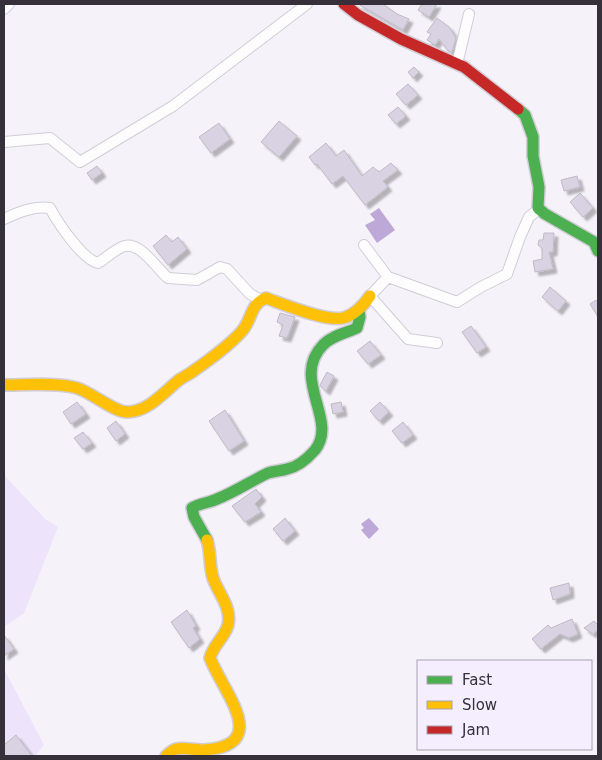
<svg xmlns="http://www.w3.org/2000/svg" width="602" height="760" font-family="'DejaVu Sans',sans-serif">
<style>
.green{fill:#ede3fb}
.water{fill:#bea8d8}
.building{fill:#d8d2e2;stroke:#bfbbc4;filter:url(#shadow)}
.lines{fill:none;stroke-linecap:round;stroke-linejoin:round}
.street-casing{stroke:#d1cdd7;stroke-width:12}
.fast-casing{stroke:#d1cdd7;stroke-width:14}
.slow-casing{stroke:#d1cdd7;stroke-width:14}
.jam-casing{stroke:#d1cdd7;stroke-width:14}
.street{stroke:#fefdfe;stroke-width:10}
.fast{stroke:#4caf50;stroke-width:11}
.slow{stroke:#ffc107;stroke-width:11}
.jam{stroke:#c62828;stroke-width:11}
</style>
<defs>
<filter id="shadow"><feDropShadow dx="4" dy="4" stdDeviation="1" flood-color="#0004"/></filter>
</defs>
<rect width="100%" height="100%" fill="#f5f2fa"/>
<!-- green -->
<path class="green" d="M4 475 45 519 58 527 24 613 4 627Z
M4 669 44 745 35 756H4Z"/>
<!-- water -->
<path class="water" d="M379 208 395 230 377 243 365 225 375 220 370 214Z
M369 518 379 529 369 539 361 530 364 528 361 524Z"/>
<!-- building -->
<path class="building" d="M358 4H383L397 14 409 19 403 30Z
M422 4H437L429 17 418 10Z
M437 18 449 27 456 38 452 52 448 51 439 39 435 45 427 40 431 34 427 32Z
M414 67 419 72 413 78 408 72Z
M408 84 418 95 406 105 396 94Z
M398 107 406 116 396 124 388 115Z
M279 121 297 136 279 157 261 142Z
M219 123 230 139 211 153 199 137Z
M326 143 336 156 344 150 362 176 373 167 379 172 391 163 398 170 383 181 388 187 365 205 343 176 332 184 317 164 315 165 309 157Z
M97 166 102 173 92 180 87 173Z
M577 176 580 187 564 191 561 180Z
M580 193 593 208 583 217 570 202Z
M544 233H554L553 252H549L553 269 535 272 533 261 542 259V248L538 245 539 240H543Z
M166 235 172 242 178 237 187 249 168 265 153 246Z
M550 287 566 301 558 311 542 297Z
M596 300 598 304V317L590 304Z
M280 313 295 317 287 338 279 336 283 325 277 322Z
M471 326 486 347 477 353 462 332Z
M370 341 381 355 368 364 357 351Z
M327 372 334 376 326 391 321 387 320 385Z
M77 402 86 414 71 424 63 412Z
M341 402 343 412 333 414 331 404Z
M380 402 389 412 379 421 370 411Z
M225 410 244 441 229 451 209 421Z
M116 421 125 434 116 441 107 428Z
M403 422 413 435 402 443 392 431Z
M83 432 92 443 83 449 74 438Z
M256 489 262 497 255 504 261 512 245 522 232 506Z
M285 518 295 531 283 541 273 529Z
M569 583 570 594 553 600 550 588Z
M187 610 196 626 193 628 200 639 189 648 171 622Z
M572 619 578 634 569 638 560 634 541 649 532 639 548 625 551 628Z
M594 621 598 625V630L593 634 584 628Z
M4 635 14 649 4 656Z
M16 735 32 756H4V745Z"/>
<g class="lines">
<defs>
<path id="street" d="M4 9 9 4
M457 64 469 14
M4 142 50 138 80 162 173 106 307 4
M4 219C19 212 33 206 50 208 58 223 82 259 98 263 106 258 113 251 122 247 139 239 156 268 168 278L197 280 220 267 227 269 250 294 261 300
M364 245 388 277 370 296 408 339 437 343
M388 277 457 302 481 287 507 274 520 237 529 217 539 209"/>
<path id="fast" d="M518 109 525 115 533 137V156L539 187 538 208 545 214 594 242 598 251
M207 540 194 517 192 508C200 503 209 503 217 499 235 492 251 481 268 473 274 471 281 471 287 469 298 467 308 458 315 450 339 420 290 379 323 345 331 336 346 333 357 328L360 317 359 311"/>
<path id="slow" d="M4 385C24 385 58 382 77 388 91 392 115 413 128 412 149 411 164 392 179 380 183 377 188 375 192 372 209 360 229 346 242 331 252 320 250 304 266 298 283 304 326 322 343 318 355 315 363 306 370 296
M166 756C169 754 172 750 176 749 183 747 195 750 203 750 273 746 223 692 210 658 213 645 225 637 228 625 232 607 218 593 213 578 209 565 211 552 207 540"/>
<path id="jam" d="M344 4 358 15 401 39 464 67 518 109"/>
</defs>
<!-- street casing -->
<use href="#street" class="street-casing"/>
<!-- fast casing -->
<use href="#fast" class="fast-casing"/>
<!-- slow casing -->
<use href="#slow" class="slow-casing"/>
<!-- jam casing -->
<use href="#jam" class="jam-casing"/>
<!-- street -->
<use href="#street" class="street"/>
<!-- fast -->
<use href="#fast" class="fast"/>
<!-- slow -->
<use href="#slow" class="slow"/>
<!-- jam -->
<use href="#jam" class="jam"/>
</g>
<!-- border -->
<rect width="602" height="760" fill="none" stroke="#35303a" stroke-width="10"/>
<!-- legend -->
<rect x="417" y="660" width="175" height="90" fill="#f4eefe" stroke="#a8a2b0"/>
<rect x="427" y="676" width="25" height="8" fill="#4caf50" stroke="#a8a2b0"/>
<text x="462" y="685" font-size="15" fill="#35303a">Fast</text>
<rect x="427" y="701" width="25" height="8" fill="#ffc107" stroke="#a8a2b0"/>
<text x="462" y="710" font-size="15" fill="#35303a">Slow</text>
<rect x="427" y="726" width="25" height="8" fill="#c62828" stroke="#a8a2b0"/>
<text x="462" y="735" font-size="15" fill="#35303a">Jam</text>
</svg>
